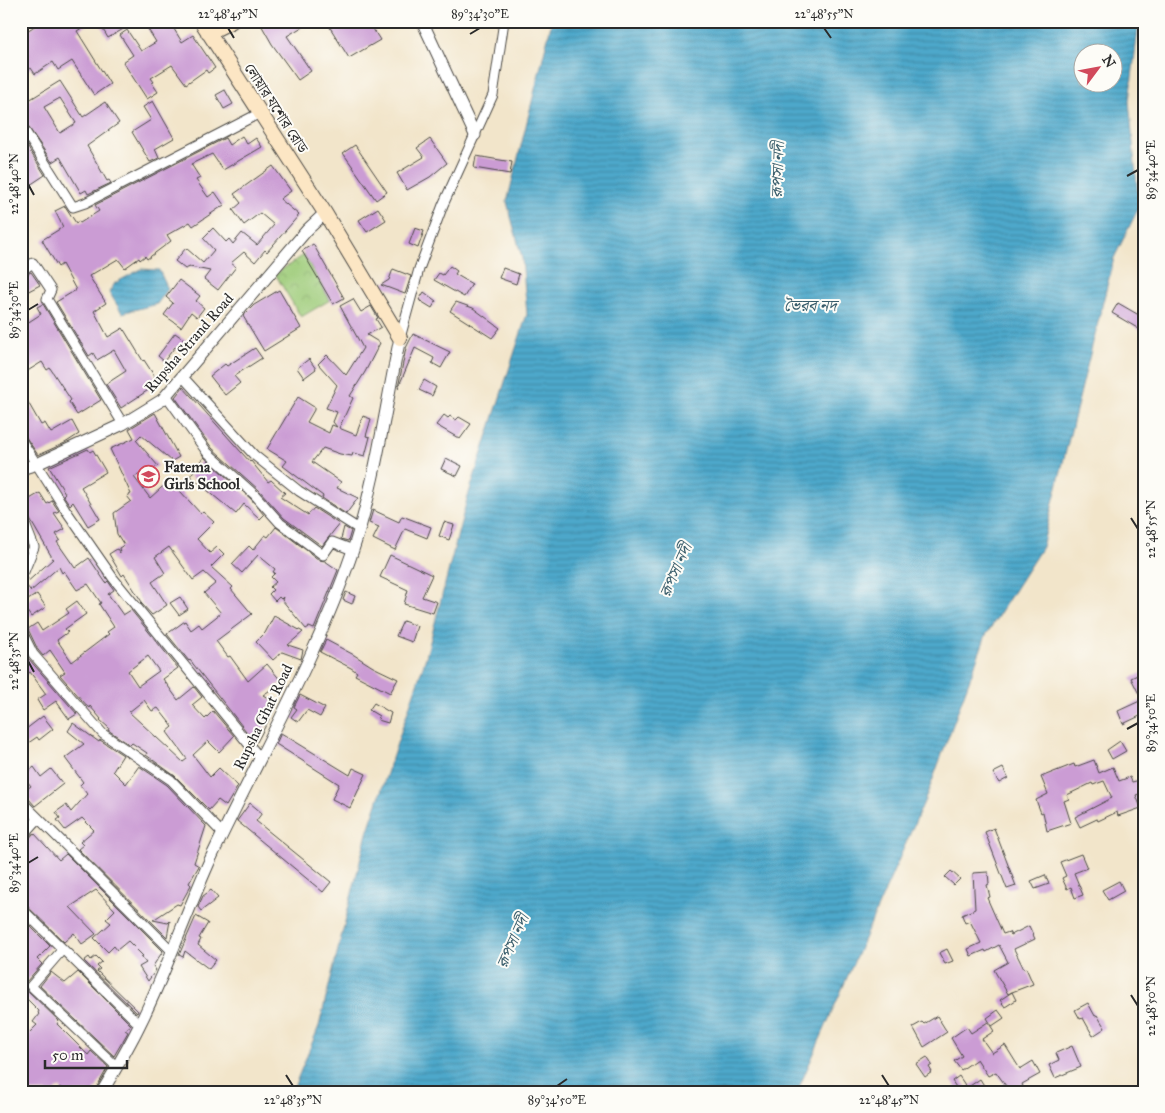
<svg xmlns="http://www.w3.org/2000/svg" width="1165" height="1113" font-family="'IM FELL Great Primer','Noto Serif Bengali',serif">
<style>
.park{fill:url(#park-crowns);stroke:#657c52}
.water{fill:url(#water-rules);stroke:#3c6a7b;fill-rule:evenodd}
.building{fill:#cb9cd4;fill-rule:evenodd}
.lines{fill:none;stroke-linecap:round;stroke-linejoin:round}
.minor-casing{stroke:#494743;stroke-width:11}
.tertiary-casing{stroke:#494743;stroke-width:13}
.secondary-casing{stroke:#494743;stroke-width:16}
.minor{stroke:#fff;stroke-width:9}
.tertiary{stroke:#fff;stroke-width:11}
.secondary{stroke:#fce6c4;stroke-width:14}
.ticks{fill:none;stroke:#2b2b2b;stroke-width:2}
.labels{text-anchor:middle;stroke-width:4;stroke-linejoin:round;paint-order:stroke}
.street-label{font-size:15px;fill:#2b2b2b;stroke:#fdfcf7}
.poi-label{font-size:15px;font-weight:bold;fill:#2b2b2b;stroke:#fdfcf7;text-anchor:start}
.water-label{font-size:16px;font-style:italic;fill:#395d6b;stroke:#fdfcf7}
.neatline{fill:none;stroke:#2b2b2b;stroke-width:2}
.ticks-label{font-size:12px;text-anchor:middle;fill:#2b2b2b}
</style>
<defs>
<pattern id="park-crowns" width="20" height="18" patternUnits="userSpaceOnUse" patternTransform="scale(1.25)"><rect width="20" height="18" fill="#9fcc7a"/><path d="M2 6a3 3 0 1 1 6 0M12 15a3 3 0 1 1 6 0" fill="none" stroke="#89af6a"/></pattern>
<pattern id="water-rules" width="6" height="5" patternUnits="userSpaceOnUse" patternTransform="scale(1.25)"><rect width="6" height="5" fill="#4da8cb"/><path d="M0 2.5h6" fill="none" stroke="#4089a5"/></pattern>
</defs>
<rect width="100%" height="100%" fill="#fdfcf7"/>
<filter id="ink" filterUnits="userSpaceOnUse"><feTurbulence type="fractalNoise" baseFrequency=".02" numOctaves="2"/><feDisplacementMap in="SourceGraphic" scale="10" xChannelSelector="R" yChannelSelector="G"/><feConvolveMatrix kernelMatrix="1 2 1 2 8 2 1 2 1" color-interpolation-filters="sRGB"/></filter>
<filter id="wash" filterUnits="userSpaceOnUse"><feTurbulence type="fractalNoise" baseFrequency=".0096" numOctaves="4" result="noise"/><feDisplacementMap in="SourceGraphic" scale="20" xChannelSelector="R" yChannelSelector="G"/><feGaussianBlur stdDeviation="1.12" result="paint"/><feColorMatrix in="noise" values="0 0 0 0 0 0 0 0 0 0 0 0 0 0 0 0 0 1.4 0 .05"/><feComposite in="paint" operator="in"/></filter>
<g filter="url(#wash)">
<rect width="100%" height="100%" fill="#f2e5ca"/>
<!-- park -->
<path class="park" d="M304 255 330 300 301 317 275 274Z"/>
<!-- water -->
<path class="water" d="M552 21H1139L1129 101 1139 207 1114 258 1042 547 986 635 927 795 797 1092H292L319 1026 367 833 426 657 467 499 527 314 522 258 507 202ZM1082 52H1112V82H1082Z
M141 269 159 270 168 289 157 304 122 313 109 292 115 283Z"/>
<g id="blocks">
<!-- building -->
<path class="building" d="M42 21H93L77 31 110 84 94 95 72 61 58 70 53 62 35 74 31 68 21 74V22L27 31Z
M98 21H121L125 28 108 38Z
M154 21H169L182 42 193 35 215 68 208 73 206 70 186 84 172 65 151 78 154 82 152 83 158 92 147 99 123 62 133 55 120 35 127 30 141 51 156 42 146 26Z
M259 21H312L287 36 311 71 298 80 272 44Z
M326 21H368L380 40 349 58Z
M60 81 83 117 105 102 119 123 87 146 107 181 109 180 111 183 88 194 86 190 81 193 60 157 52 162 21 116V88L29 100ZM60 98 76 123 60 133 44 107Z
M225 90 233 104 224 109 216 95Z
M153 101 174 138 155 149 159 158 150 162 132 132 151 120 143 107Z
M242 136 247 144 256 138 262 147 223 170 212 154 191 164 200 178 196 180 208 197 215 192 224 205 193 226 190 222 167 235 171 241 147 259 145 256 140 260 139 258 125 268 118 259 89 276 106 303 94 311 108 337 123 328 143 361 144 360 159 383 121 408 106 384 126 371 114 350 97 360 93 353 89 356 56 302 76 290 62 264 58 267 42 240 63 227 55 211 65 206 76 223 79 221 80 223 99 211 95 205 225 138 229 145Z
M430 139 447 163 430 177 407 190 397 173 424 157 417 148Z
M23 140 45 175 21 191V162L24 160 21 155V141Z
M355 145 387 192 376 200 343 153Z
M476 156 512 162 510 174 474 168Z
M273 166 291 191 280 199 299 215 267 252 265 250 255 262 244 252 231 263 236 267 218 290 204 279 210 271 190 267 185 269 175 261 186 248 203 263 214 250 203 238 213 228 226 242 229 239 233 244 242 233 257 245 274 225 260 213 244 225 233 210 241 203 234 194Z
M378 208 386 220 367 232 359 220Z
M415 228 424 231 418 248 409 244Z
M313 244 344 298 333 304 302 251Z
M450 266 457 271 455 274 472 284 464 297 434 280 439 273 443 275Z
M503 268 519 274 516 284 499 278Z
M393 269 411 276 405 294 381 285 389 280Z
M31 272 40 285 21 295V277Z
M179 280 200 296 196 301 204 308 197 317 191 312 181 327 164 315 173 303 166 297Z
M279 290 301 328 264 351 243 316 254 305Z
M424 292 436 301 432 308 419 300Z
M353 299 361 312 371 306 378 318 376 319 381 327 367 335 380 343 365 372 350 396 353 398 339 428 356 435 363 416 371 419 366 436 370 437 365 456 353 453 352 456 340 454 323 448 312 462 341 482 337 488 358 498 346 514 322 498 323 496 283 466 287 461 267 449 298 397 314 407V410L307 422 329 433 332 425 337 427 333 422 337 412 326 408 337 385 318 364 327 355 346 375 363 348 340 306Z
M456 302 473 308 500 328 492 338 450 311Z
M1118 303 1144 318V332L1112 313Z
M43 304 101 400 77 415 69 402 71 400 50 368 47 370 42 362 21 375V327L41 314 37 307Z
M175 333 188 342 181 351 175 347 164 361 158 356Z
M413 334 450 352 441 368 432 363 434 358 415 348 398 388 406 348Z
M255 348 262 358 234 376 240 383 225 395 210 376 225 364 227 366Z
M309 359 316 369 304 378 297 368Z
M424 380 436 387 432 396 419 390Z
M183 387 250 462 251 461 268 482 271 480 285 493 280 497 308 515 314 508 339 524 322 546 284 518 259 490 212 448 175 397Z
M21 390 41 425 45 423 51 433 72 421 79 434 65 443 38 455 21 430Z
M155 413 179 457 172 461 141 435 136 440 158 466 134 477 150 498 170 480 201 514 203 512 214 522 197 539 210 553 217 547 224 554 211 567 233 587 231 589 252 614 216 641 228 657 230 656 248 681 267 664 282 682 263 695 277 704 257 742 253 740 190 660 189 661 167 634 185 621 191 630 199 624 202 628 221 613 204 593 216 583 204 572 193 580 169 547 155 557 165 573 152 582 167 605 152 615 141 603 142 602 124 574 122 576 109 554 117 549 120 553 119 548 124 545 117 534 114 513 131 501 127 496 131 494 110 449 134 438 129 429Z
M444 415 448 418 450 416 456 420 459 417 471 424 460 439 436 425Z
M88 449 90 452 93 450 106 472 81 487 100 519 88 526 73 502 70 505 63 495 65 493 49 467Z
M204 457 251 499 264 515 260 519 244 504 236 514 190 476Z
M446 458 462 466 457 476 441 469Z
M40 493 47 504 52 501 59 511 54 513 65 529 56 534 60 540 57 542 75 568 89 558 106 583 108 581 114 590 108 594 123 615 131 610 178 668 163 679 178 700 194 687 202 697 192 705 205 719 213 711 234 736 219 752 208 741 193 755 210 777 219 768 238 786 226 806 218 800 209 810 175 776 146 755 147 753 132 743 130 745 108 730 109 728 100 720 101 719 90 706 89 708 60 675 65 672 50 650 43 656 38 650 28 629 37 623 42 631 69 613 66 609 77 601 86 614 65 629 68 632 57 640 72 662 109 634 107 632 114 627 99 604 101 603 88 584 77 590 64 571 62 573 59 567 31 591 25 584 53 559 21 504ZM148 656 159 671 138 686 128 671ZM144 700 152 711 158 708 173 727 167 732 187 759 183 762 129 712Z
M373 510 399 522 402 516 431 527 427 538 405 529 395 550 373 539 379 527 369 523Z
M444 522 454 525 449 540 439 536Z
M276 527 319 560 325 561 338 570 314 629 309 627 306 629 282 600 283 597 281 599 279 597 275 601 269 594 273 590 270 587 276 582 271 577 275 573 273 572 275 569 258 555 242 573 232 564 249 546 253 550 265 535 268 537Z
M344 527 351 531 348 541 341 539Z
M390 555 432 575 422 597 437 602 433 613 404 604 408 590 380 577Z
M346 592 355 596 352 604 343 600Z
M37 594 46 607 31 617 22 604Z
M180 597 188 609 179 615 170 603Z
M274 616 303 632 288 645 303 650 301 659 282 652 273 660 256 642 265 633Z
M403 621 417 626 412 642 396 636Z
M326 640 354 655 373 667 398 679 390 693 355 675 357 672 351 668 320 652Z
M21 644 28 658 77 714 69 719 56 701 43 710 37 700 46 694 30 672 21 678V667L27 663 21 655Z
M1144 672V714L1123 724 1118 711 1142 700 1131 678Z
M300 695 325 708 320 717 307 710 298 722 291 717 297 709 294 707Z
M374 703 391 713 388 723 378 720 379 716 369 710Z
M43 716 53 729 39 740 37 737 21 748V733Z
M73 723 99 742 100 740 123 755 113 771 126 784 139 766 167 785 206 826 194 863 199 866 189 883 191 885 180 905 177 904 153 920 168 923 170 921 167 937 78 849 83 845 80 842 94 830 82 818 65 830 57 820 60 818 56 812 66 805 71 812 87 794 80 785 83 782 65 758 84 744 68 731Z
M281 733 350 775 353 768 366 774 350 808 332 799 339 784 276 744Z
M1120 741 1126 751 1112 759 1107 750Z
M1094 760 1099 773 1113 767 1119 781 1130 777 1132 782 1140 780 1144 792 1136 795 1141 808 1118 816 1117 812 1098 821 1097 819 1080 827 1075 817 1112 798 1104 781 1093 785 1092 783 1067 795 1069 799 1064 801 1071 823 1047 831 1043 812 1041 813 1036 800 1048 794 1041 777 1074 764 1075 767Z
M34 767 41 777 51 769 63 784 35 806 23 792 31 786 23 776Z
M1003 768 1008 778 999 783 993 773Z
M250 803 262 813 256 821 331 882 323 892 237 821Z
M994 828 1016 886 1007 889 985 832Z
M34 833 59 860 66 854 163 951 153 966 156 970 148 981 139 967 146 963 141 957 143 956 128 941 117 950 114 946 108 952 94 938 111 923 106 919 115 910 96 890 70 907 96 934 82 944 74 933 64 942 25 904 21 902V844L26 842Z
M1081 854 1087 868 1074 873 1083 895 1075 898 1071 887 1067 889 1062 878 1066 876 1060 862Z
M951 871 960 879 954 885 945 877Z
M988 872 989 884 987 885 990 897 987 898 1003 934 1009 932 1011 935 1029 926 1035 939 1014 949 1024 969 1026 968 1033 984 1012 992 1016 1000 1005 1007 1000 1000 1012 992 1008 994 994 970 1008 962 999 945 986 952 985 950 971 956 968 949 981 943 970 921 965 923 962 915 975 909 973 873Z
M1045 875 1049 884 1035 889 1031 881Z
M1119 881 1124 891 1108 900 1102 890Z
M211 890 218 898 201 911 198 907 203 896Z
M196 916 208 923 199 938 201 939 198 945 216 960 209 969 185 951 183 957 179 955Z
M21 917 50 946 37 959 42 964 26 982 25 988 59 1021 57 1024 88 1055 91 1051 108 1067 94 1092H63L60 1087 55 1092H30L21 1084V1041L37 1025 33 1022 39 1014 38 1013 39 1011 26 998 21 1002Z
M947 949 953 961 945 964 939 953Z
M96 956 102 962 97 966 100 969 97 971 138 1011 137 1013 84 961 89 957 91 960Z
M51 972 65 983 78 972 131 1025 125 1030 128 1032 114 1056 40 986Z
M1088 1003 1095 1016 1097 1015 1105 1028 1093 1036 1083 1018 1080 1019 1075 1010Z
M998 1010 1004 1018 992 1026 987 1018Z
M937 1016 947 1032 924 1047 913 1027 922 1022 924 1024Z
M988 1022 994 1031 982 1039 992 1053 1005 1045 1020 1069 1033 1061 1040 1074 1022 1084 1023 1086 1014 1092H997L1006 1086 996 1072 988 1076 977 1059 961 1070 954 1061 962 1056 951 1038 967 1027 971 1033Z
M1072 1046 1081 1067 1055 1078 1049 1065 1059 1060 1056 1053Z
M927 1057 932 1065 929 1067 932 1072 925 1077 916 1064Z
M959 1076 967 1088 980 1079 988 1092H959L952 1081Z"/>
</g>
</g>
<g filter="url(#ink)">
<use href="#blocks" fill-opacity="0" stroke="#494743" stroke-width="1"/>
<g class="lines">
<defs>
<path id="minor" d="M21 125 73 207 85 203 260 113
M21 271 33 263 51 290 47 299 123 424
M400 338 419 269 443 205 493 95 504 21
M182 376 254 455 299 491 359 529
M166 395 207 452 255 495 280 523 323 555 332 542 353 550
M21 440 65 509 113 578 260 758
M21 514 34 547 21 579
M21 630 33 654 103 734 171 780 223 834
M21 801 172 951
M21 838 38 819
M21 908 140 1025
M63 949 31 986 117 1067"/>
<path id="tertiary" d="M422 21 475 135
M21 469 37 464 123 424 162 400 307 230 325 213
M102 1092C115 1070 129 1047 140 1024 167 970 186 913 211 858 259 756 317 657 353 550 376 481 385 408 400 338"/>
<path id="secondary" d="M201 21 325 213 400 338
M208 33 232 21"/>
</defs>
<!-- minor casing -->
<use href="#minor" class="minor-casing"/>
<!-- tertiary casing -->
<use href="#tertiary" class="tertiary-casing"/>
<!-- secondary casing -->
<use href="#secondary" class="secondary-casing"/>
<!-- minor -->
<use href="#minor" class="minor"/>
<!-- tertiary -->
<use href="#tertiary" class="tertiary"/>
<!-- secondary -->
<use href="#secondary" class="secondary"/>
</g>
</g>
<!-- ticks -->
<path class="ticks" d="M228 28 234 38M824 28 831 38M470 34 480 28M1127 176 1138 170M28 184 34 195M28 310 38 304M1131 518 1138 529M28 661 34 672M1127 729 1138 723M28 863 38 857M1131 995 1138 1006M286 1075 293 1086M882 1075 889 1086M557 1086 567 1079"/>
<!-- icons -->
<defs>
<symbol id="school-ring" viewBox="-11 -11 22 22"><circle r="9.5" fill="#fdfcf7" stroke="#d1495b" stroke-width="1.5"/><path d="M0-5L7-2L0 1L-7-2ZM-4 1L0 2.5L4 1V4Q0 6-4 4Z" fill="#d1495b"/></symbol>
</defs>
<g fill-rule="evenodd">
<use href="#school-ring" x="136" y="464" width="25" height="25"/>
</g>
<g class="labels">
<!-- street labels -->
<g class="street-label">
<text transform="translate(276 108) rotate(57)" y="5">লোয়ার যশোর রোড</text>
<text transform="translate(189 343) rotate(-49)" y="5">Rupsha Strand Road</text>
<text transform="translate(263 717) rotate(-64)" y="5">Rupsha Ghat Road</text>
</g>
<!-- poi labels -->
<g class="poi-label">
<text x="164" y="472">Fatema<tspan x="164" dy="17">Girls School</tspan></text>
</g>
<!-- water labels -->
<g class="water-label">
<text transform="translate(777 170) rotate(-88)" y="6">রূপসা নদী</text>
<text x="810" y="311">ভৈরব নদ</text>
<text transform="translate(675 570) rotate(-66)" y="6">রূপসা নদী</text>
<text transform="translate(512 941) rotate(-66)" y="6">রূপসা নদী</text>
</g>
</g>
<!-- margin -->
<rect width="1165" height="1113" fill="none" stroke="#fdfcf7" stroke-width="55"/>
<!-- north arrow -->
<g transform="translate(1098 68) rotate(58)"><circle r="24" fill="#fdfcf7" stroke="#a9a8a5"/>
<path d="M0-4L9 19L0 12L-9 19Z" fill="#d1495b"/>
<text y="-8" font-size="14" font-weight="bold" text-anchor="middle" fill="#2b2b2b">N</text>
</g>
<!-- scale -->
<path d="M45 1060v8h82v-8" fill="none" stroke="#2b2b2b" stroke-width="2.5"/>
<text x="52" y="1060" font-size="15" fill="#2b2b2b" stroke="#fdfcf7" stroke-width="4" paint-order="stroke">50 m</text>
<rect x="28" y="28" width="1110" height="1058" class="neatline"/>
<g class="ticks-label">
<text x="228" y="18">22°48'45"N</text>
<text x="480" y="18">89°34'30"E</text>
<text x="824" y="18">22°48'55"N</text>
<text transform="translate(1151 170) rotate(-90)" y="4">89°34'40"E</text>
<text transform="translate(14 184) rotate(-90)" y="4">22°48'40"N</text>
<text transform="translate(14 310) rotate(-90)" y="4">89°34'30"E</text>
<text transform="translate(1151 529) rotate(-90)" y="4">22°48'55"N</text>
<text transform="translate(14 661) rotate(-90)" y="4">22°48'35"N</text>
<text transform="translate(1151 723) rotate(-90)" y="4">89°34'50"E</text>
<text transform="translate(14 863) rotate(-90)" y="4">89°34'40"E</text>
<text transform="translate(1151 1006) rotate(-90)" y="4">22°48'50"N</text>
<text x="293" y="1104">22°48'35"N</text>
<text x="557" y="1104">89°34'50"E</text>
<text x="889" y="1104">22°48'45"N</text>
</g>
</svg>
